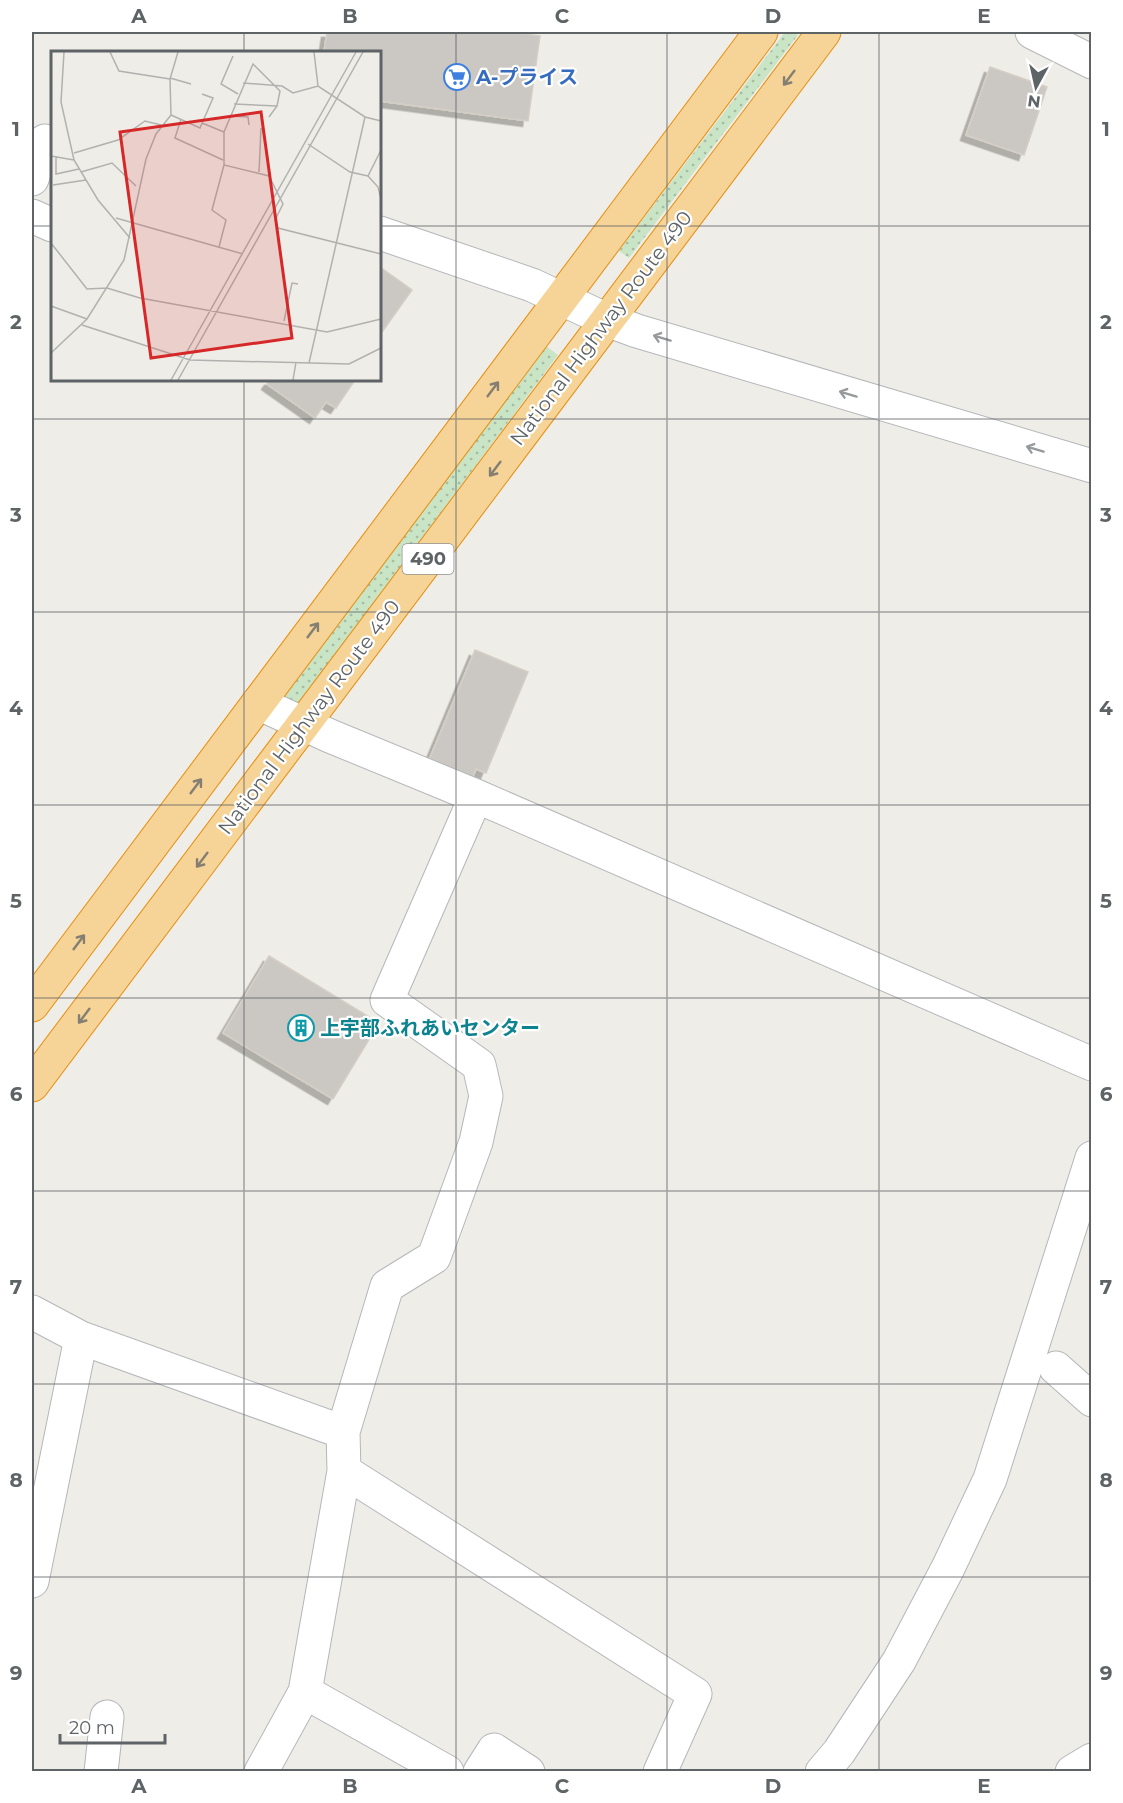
<svg xmlns="http://www.w3.org/2000/svg" width="1123" height="1803" font-family="Montserrat,'Noto Sans JP',sans-serif">
<style>
.grass{fill:url(#grass-dots)}
.building{fill:#cbc8c4;stroke:#d4cec5;stroke-width:1.5;filter:url(#shadow)}
.lines{fill:none;stroke-linecap:round;stroke-linejoin:round}
.minor-casing{stroke:#b4b7ba;stroke-width:35}
.highway-casing{stroke:#e78d0f;stroke-width:35}
.minor{stroke:#fff;stroke-width:33}
.highway{stroke:#f6d497;stroke-width:33}
.oneway{stroke:#847f72}
.oneway2{stroke:#969a9c}
.grid{fill:none;stroke:#5e6366;stroke-width:1.5;stroke-opacity:0.55}
.labels{text-anchor:middle;stroke-width:4.5;stroke-linejoin:round;paint-order:stroke}
.shield{fill:#fff;stroke:#8e9294;stroke-width:1.5}
.shield-label{font-size:18px;font-weight:bold;fill:#5e6366}
.shop-label{font-size:20px;font-weight:bold;fill:#366cbe;stroke:#fff;text-anchor:start}
.street-label{font-size:20px;fill:#5e6366;stroke:#fff}
.culture-label{font-size:20px;font-weight:bold;fill:#0d838f;stroke:#fff;text-anchor:start}
.inset-road{fill:none;stroke:#b1b2af;stroke-width:1.5}
.view{fill:#d62828;fill-opacity:0.15;stroke:#d62828;stroke-width:3}
.inset-edge{fill:none;stroke:#5e6366;stroke-width:3}
.neatline{fill:none;stroke:#5e6366;stroke-width:2}
.grid-label{font-size:20px;text-anchor:middle;font-weight:bold;fill:#5e6366}
</style>
<defs>
<pattern id="grass-dots" width="8" height="8" patternUnits="userSpaceOnUse" patternTransform="scale(1.5)"><rect width="8" height="8" fill="#c9e5c5"/><path d="M2 2h.1M6 6h.1" fill="none" stroke="#a6bda4" stroke-width="1.8" stroke-linecap="round"/></pattern>
<filter id="shadow"><feDropShadow dx="-5.5" dy="5.5" stdDeviation="0" flood-color="#0004"/></filter>
</defs>
<rect width="100%" height="100%" fill="#efede7"/>
<!-- grass -->
<path class="grass" d="M785 32H793L798 35 629 258 619 251Z
M546 346 558 355 296 707 284 698Z"/>
<!-- building -->
<path class="building" d="M327 32H509L540 36 528 121 380 101V52H324Z
M990 67 1047 87 1024 155 966 135Z
M380 267 412 290 380 335Z
M270 380H355L336 408 326 402 315 418 267 384Z
M475 650 528 672 486 773 476 769 470 783 427 765Z
M269 956 379 1023 333 1099 223 1033Z"/>
<g class="lines">
<defs>
<path id="minor" d="M1032 32 1092 62
M32 179 45 141
M32 216 52 225
M380 233 532 285 607 320 637 331 1092 466
M258 703 330 736 476 796 1092 1064
M32 1312 81 1338 343 1432 344 1471 305 1692 261 1772
M1056 1368 1092 1400
M343 1432 387 1286 434 1257 476 1142 486 1096 479 1065 387 1000 476 796
M344 1471 695 1694 660 1772
M32 1581 81 1338
M305 1692 447 1772
M101 1772 107 1717
M480 1772 494 1750 528 1772
M822 1772 839 1752 899 1661 948 1568 990 1479 1092 1158
M1072 1772 1092 1760"/>
<path id="highway" d="M32 1005 761 32
M32 1085 824 32"/>
</defs>
<!-- minor casing -->
<use href="#minor" class="minor-casing"/>
<!-- highway casing -->
<use href="#highway" class="highway-casing"/>
<!-- minor -->
<use href="#minor" class="minor"/>
<!-- highway -->
<use href="#highway" class="highway"/>
</g>
<!-- one-way arrows -->
<defs><path id="oneway-shaft" d="M-6 0H5M1.5-3L5.5 0L1.5 3" fill="none" stroke-width="1.6" stroke-linecap="round" stroke-linejoin="round" transform="scale(1.5)"/></defs>
<g class="oneway">
<use href="#oneway-shaft" transform="translate(789 78) rotate(127)"/>
<use href="#oneway-shaft" transform="translate(493 389) rotate(-53)"/>
<use href="#oneway-shaft" transform="translate(495 469) rotate(127)"/>
<use href="#oneway-shaft" transform="translate(313 630) rotate(-53)"/>
<use href="#oneway-shaft" transform="translate(196 786) rotate(-53)"/>
<use href="#oneway-shaft" transform="translate(202 860) rotate(127)"/>
<use href="#oneway-shaft" transform="translate(79 942) rotate(-53)"/>
<use href="#oneway-shaft" transform="translate(84 1016) rotate(127)"/>
</g>
<g class="oneway2">
<use href="#oneway-shaft" transform="translate(662 338) rotate(-163)"/>
<use href="#oneway-shaft" transform="translate(848 394) rotate(-163)"/>
<use href="#oneway-shaft" transform="translate(1035 449) rotate(-163)"/>
</g>
<!-- grid -->
<path class="grid" d="M244 32V52M456 32V1772M667 32V1772M879 32V1772M32 226H52M380 226H1092M244 380V1772M32 419H1092M32 612H1092M32 805H1092M32 998H1092M32 1191H1092M32 1384H1092M32 1577H1092"/>
<!-- icons -->
<defs>
<symbol id="supermarket-ring" viewBox="-11 -11 22 22"><circle r="9.5" fill="#fff" stroke="#3f7fe0" stroke-width="1.5"/><path d="M-6-5.5h2.5l.6 2H6L4.5 2H-2.5L-4.4-4H-6ZM-1.5 3.2a1.3 1.3 0 1 0 .1 0ZM3 3.2a1.3 1.3 0 1 0 .1 0Z" fill="#3f7fe0"/></symbol>
<symbol id="building-ring" viewBox="-11 -11 22 22"><circle r="9.5" fill="#fff" stroke="#0f9aa8" stroke-width="1.5"/><path d="M-4-6H4V6H1V3H-1V6H-4ZM-2.5-4.3h1.7v1.8h-1.7ZM.8-4.3h1.7v1.8H.8ZM-2.5-1h1.7V.8h-1.7ZM.8-1h1.7V.8H.8Z" fill="#0f9aa8"/></symbol>
</defs>
<g fill-rule="evenodd">
<use href="#supermarket-ring" x="442" y="62" width="30" height="30"/>
<use href="#building-ring" x="286" y="1013" width="30" height="30"/>
</g>
<g class="labels">
<!-- shield labels -->
<rect class="shield" x="402.5" y="544" width="51" height="30" rx="4.5"/>
<g class="shield-label">
<text x="428" y="565">490</text>
</g>
<!-- shop labels -->
<g class="shop-label">
<text x="476" y="84">A-プライス</text>
</g>
<!-- street labels -->
<g class="street-label">
<text transform="translate(601 328) rotate(-53)" y="7">National Highway Route 490</text>
<text transform="translate(309 717) rotate(-53)" y="7">National Highway Route 490</text>
</g>
<!-- culture labels -->
<g class="culture-label">
<text x="320" y="1035">上宇部ふれあいセンター</text>
</g>
</g>
<!-- overview -->
<g transform="translate(51 51)">
<rect width="330" height="330" fill="#efede7"/>
<path class="inset-road" d="M13 1 10 51 23 109 47 149 79 187M59 1 68 20 119 28M263 1 267 35M182 5 170 33 187 43M119 27 140 33M192 32 231 35 242 42 267 35 314 66 330 70M183 53 226 55M120 64 149 77 162 47 151 43M179 65 197 66 198 74M218 66 226 55 229 40 202 13 173 81V114L218 125 232 153 224 169 227 177 330 203M130 68 124 87 172 109M151 72 173 81M257 93 299 121 317 125 327 136 330 148M23 102 67 89 94 70 110 74M0 105 23 109M5 106V123L28 118M30 121 61 112 85 135M208 121 210 77M317 125 330 99M2 134 35 129M65 167 192 203M0 192 36 238 56 237 89 247 276 281 330 268M168 196 175 169 161 159 173 114M0 255 36 268M233 270 241 232 247 233M31 274 139 309 298 313 330 297M0 302 36 268 73 209 95 108 105 83 120 64 119 28 127 1M258 312 314 66M120 329 305 1M127 329 312 1M242 329 245 311"/>
<path class="view" d="M210 61 241 287 100 307 69 81Z"/>
<rect width="330" height="330" class="inset-edge"/>
</g>
<!-- border -->
<rect width="1123" height="1803" fill="none" stroke="#ffffff" stroke-width="66"/>
<!-- north arrow -->
<g transform="translate(1036 87) rotate(188)" stroke="#ffffff" stroke-width="4.5" paint-order="stroke">
<path d="M0-4.5L10 22L0 15L-10 22Z" fill="#5e6366"/>
<text y="-9" font-size="16" font-weight="bold" text-anchor="middle" fill="#5e6366">N</text>
</g>
<!-- scale -->
<path d="M60 1734v9h105v-9" fill="none" stroke="#5e6366" stroke-width="3"/>
<text x="69" y="1734" font-size="18" fill="#5e6366" stroke="#ffffff" stroke-width="4.5" paint-order="stroke">20 m</text>
<rect x="33" y="33" width="1057" height="1737" class="neatline"/>
<g class="grid-label">
<text x="139" y="23">A</text>
<text x="350" y="23">B</text>
<text x="562" y="23">C</text>
<text x="773" y="23">D</text>
<text x="984" y="23">E</text>
<text x="16" y="136">1</text>
<text x="1106" y="136">1</text>
<text x="16" y="329">2</text>
<text x="1106" y="329">2</text>
<text x="16" y="522">3</text>
<text x="1106" y="522">3</text>
<text x="16" y="715">4</text>
<text x="1106" y="715">4</text>
<text x="16" y="908">5</text>
<text x="1106" y="908">5</text>
<text x="16" y="1101">6</text>
<text x="1106" y="1101">6</text>
<text x="16" y="1294">7</text>
<text x="1106" y="1294">7</text>
<text x="16" y="1487">8</text>
<text x="1106" y="1487">8</text>
<text x="16" y="1680">9</text>
<text x="1106" y="1680">9</text>
<text x="139" y="1793">A</text>
<text x="350" y="1793">B</text>
<text x="562" y="1793">C</text>
<text x="773" y="1793">D</text>
<text x="984" y="1793">E</text>
</g>
</svg>
